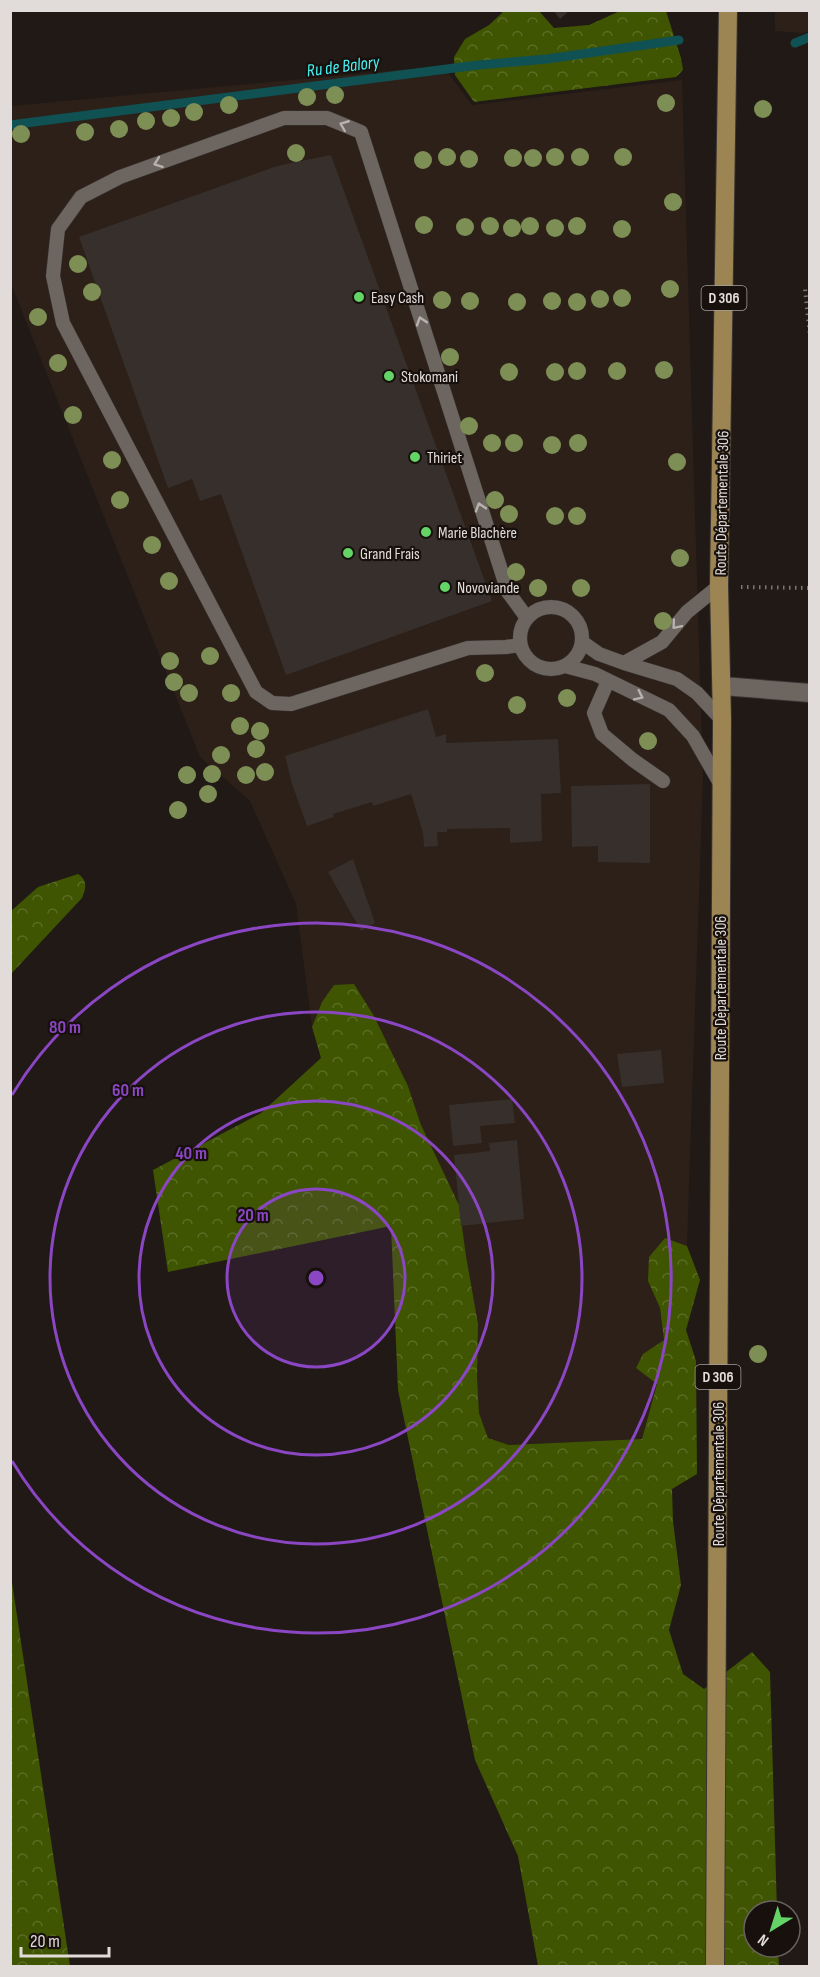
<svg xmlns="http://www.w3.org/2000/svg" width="820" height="1977" font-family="'Sofia Sans Condensed',sans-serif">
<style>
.built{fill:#2c2019}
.forest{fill:url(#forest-crowns)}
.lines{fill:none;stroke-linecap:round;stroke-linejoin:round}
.stream{stroke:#105253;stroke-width:9}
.building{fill:#372f2b}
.lane-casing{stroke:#393432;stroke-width:15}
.street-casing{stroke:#393432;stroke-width:20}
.primary-casing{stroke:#393432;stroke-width:20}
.path{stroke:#7d7774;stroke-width:4;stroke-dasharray:1.5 4.5;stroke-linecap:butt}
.lane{stroke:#6d6560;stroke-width:14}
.street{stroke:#6d6560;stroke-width:18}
.primary{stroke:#9c8553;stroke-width:18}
.tree{fill:#7e8f55}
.oneway{stroke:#b8b2af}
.ring{fill:none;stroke:#8a46c3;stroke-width:3}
.poi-dot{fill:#64d467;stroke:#17100d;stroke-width:2}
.labels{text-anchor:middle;stroke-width:4.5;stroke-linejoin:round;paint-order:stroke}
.shield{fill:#17100d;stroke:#a49f9c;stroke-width:1.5}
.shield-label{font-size:15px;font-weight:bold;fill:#e1dcd9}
.poi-label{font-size:16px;fill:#e1dcd9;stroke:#17100d;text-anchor:start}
.street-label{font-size:16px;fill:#e1dcd9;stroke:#17100d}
.water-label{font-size:18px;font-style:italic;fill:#49f3f5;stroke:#17100d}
.centre{fill:#8a46c3;stroke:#17100d;stroke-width:3}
.ring-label{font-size:18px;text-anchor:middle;font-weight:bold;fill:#8a46c3;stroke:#17100d;stroke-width:4.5;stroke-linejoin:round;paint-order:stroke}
</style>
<defs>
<pattern id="forest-crowns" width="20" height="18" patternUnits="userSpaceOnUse" patternTransform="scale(1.5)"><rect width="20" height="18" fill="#3f5501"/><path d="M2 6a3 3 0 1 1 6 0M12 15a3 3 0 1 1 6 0" fill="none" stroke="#5a6d25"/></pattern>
</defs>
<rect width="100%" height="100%" fill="#201915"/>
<!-- built -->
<path class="built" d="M775 11H809V31L803 33 775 31Z
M443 66 472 105 682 80 703 778 687 1246 665 1238 648 1281 660 1308 664 1340 643 1354 657 1384 642 1439 509 1445 488 1438 479 1413 477 1375 459 1205 421 1125 408 1086 374 1016 322 1002 312 1027 296 904 250 801 200 757 11 284V106Z"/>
<!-- forest -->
<path class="forest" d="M502 11H539L554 28 589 25 620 11H666L681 58 683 70 676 77 474 102 455 75 454 57 465 39 489 25 502 13Z
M78 874C88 880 86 889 82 898L11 974V911L38 887Z
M354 984 374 1016 408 1086 421 1125 459 1205 466 1256 478 1324 477 1375 479 1413 488 1438 509 1445 642 1439 657 1384 636 1368 643 1354 664 1340 660 1308 648 1281 649 1257 665 1238 687 1246 700 1280 686 1330 696 1361 697 1474 672 1489 673 1521 681 1585 669 1630 683 1674 704 1689 752 1652 770 1672 777 1911H754V1947H778L779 1966H538L518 1856 475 1760 398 1390 391 1226 168 1272 153 1170 261 1113 321 1058 312 1027 322 1002 334 985Z
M11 1576 70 1966H11Z"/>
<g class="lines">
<!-- stream -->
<path class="stream" d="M795 43 810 37
M10 125 478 65 547 59 679 40"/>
</g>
<!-- building -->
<path class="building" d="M553 10H570L560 19Z
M331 155 492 601 286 675 221 494 200 501 192 479 168 488 79 237 277 166Z
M428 709 436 737 446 734V743L558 739 561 793 541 794 542 841 510 843V828L447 829V832H437L438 846 424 847 423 833 411 794 373 806 372 802 333 814 334 817 307 826 292 784 285 756Z
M650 784V863L598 862V846L572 847 571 786Z
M353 859 375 923 361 931 328 872Z
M661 1050 664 1083 622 1087 617 1054Z
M512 1099 515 1123 480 1126 482 1143 453 1146 449 1105Z
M517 1140 524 1219 461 1226 454 1155 490 1151 489 1143Z"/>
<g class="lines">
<defs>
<path id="lane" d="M520 638a31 31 0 1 1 62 0a31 31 0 1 1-62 0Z
M582 642 599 654 624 663 662 642 687 612 719 586
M520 645 506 647 468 648 291 704 272 703 256 692 63 323 53 276 58 229 81 197 120 177 284 118H327L361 132 508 592 527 618
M624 663 677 679 697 693 722 720
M565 666 595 674 669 710 693 736 721 785
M608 681 594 713 602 734 633 760 663 781"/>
<path id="street" d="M722 686 810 693"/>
<path id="primary" d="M715 1966 722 720 719 586 728 10"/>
</defs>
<!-- lane casing -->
<use href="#lane" class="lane-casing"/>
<!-- street casing -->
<use href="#street" class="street-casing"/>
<!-- primary casing -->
<use href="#primary" class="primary-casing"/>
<!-- path -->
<path class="path" d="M810 287 805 289 810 336
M741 587 810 588"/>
<!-- lane -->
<use href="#lane" class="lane"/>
<!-- street -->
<use href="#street" class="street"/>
<!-- primary -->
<use href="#primary" class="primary"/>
</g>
<!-- trees -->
<g class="tree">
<circle cx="335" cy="95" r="9"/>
<circle cx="307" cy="97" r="9"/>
<circle cx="666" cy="103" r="9"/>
<circle cx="229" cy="105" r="9"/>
<circle cx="763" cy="109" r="9"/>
<circle cx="194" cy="112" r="9"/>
<circle cx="171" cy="118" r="9"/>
<circle cx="146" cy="121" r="9"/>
<circle cx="119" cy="129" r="9"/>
<circle cx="85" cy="132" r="9"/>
<circle cx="21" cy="134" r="9"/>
<circle cx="296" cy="153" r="9"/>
<circle cx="447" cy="157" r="9"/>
<circle cx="555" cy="157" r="9"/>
<circle cx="580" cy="157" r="9"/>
<circle cx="623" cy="157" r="9"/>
<circle cx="513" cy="158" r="9"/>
<circle cx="533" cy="158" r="9"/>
<circle cx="469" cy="159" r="9"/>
<circle cx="423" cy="160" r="9"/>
<circle cx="673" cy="202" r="9"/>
<circle cx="424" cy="225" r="9"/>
<circle cx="490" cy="226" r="9"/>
<circle cx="530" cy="226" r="9"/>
<circle cx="577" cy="226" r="9"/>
<circle cx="465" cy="227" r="9"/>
<circle cx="512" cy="228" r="9"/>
<circle cx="555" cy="228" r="9"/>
<circle cx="622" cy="229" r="9"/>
<circle cx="78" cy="264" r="9"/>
<circle cx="670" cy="289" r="9"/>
<circle cx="92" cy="292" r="9"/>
<circle cx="622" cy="298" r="9"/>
<circle cx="600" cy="299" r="9"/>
<circle cx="442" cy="300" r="9"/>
<circle cx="470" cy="301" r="9"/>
<circle cx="552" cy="301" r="9"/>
<circle cx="517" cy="302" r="9"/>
<circle cx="577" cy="302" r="9"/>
<circle cx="38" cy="317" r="9"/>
<circle cx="450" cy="357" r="9"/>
<circle cx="58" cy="363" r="9"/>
<circle cx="664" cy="370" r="9"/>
<circle cx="577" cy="371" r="9"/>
<circle cx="617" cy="371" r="9"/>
<circle cx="509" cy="372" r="9"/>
<circle cx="555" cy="372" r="9"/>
<circle cx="73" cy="415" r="9"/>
<circle cx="469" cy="426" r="9"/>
<circle cx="492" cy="443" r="9"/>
<circle cx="514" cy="443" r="9"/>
<circle cx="578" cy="443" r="9"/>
<circle cx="552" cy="445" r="9"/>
<circle cx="112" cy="460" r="9"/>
<circle cx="677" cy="462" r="9"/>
<circle cx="120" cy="500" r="9"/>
<circle cx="495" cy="500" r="9"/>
<circle cx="509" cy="514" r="9"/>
<circle cx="555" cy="516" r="9"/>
<circle cx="577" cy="516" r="9"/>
<circle cx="152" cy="545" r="9"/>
<circle cx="680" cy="558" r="9"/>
<circle cx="516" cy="572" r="9"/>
<circle cx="169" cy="581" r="9"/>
<circle cx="538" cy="588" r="9"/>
<circle cx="581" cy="588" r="9"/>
<circle cx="663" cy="621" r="9"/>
<circle cx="210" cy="656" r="9"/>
<circle cx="170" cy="661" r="9"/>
<circle cx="485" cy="673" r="9"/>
<circle cx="174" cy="682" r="9"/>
<circle cx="189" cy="693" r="9"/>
<circle cx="231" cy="693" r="9"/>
<circle cx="567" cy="698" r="9"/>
<circle cx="517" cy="705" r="9"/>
<circle cx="240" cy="726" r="9"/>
<circle cx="260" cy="731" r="9"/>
<circle cx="648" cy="741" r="9"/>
<circle cx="256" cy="749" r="9"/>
<circle cx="221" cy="755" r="9"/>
<circle cx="265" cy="772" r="9"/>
<circle cx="212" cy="774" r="9"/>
<circle cx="187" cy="775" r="9"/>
<circle cx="246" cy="775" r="9"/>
<circle cx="208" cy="794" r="9"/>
<circle cx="178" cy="810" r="9"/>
<circle cx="758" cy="1354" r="9"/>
</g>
<!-- one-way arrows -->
<defs><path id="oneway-chevron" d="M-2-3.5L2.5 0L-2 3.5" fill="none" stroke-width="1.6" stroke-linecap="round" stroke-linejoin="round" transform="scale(1.5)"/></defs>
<g class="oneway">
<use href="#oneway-chevron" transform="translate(344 125) rotate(-158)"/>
<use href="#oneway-chevron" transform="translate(158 163) rotate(160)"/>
<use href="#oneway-chevron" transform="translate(421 321) rotate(-108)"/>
<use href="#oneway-chevron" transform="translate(480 507) rotate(-108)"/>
<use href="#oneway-chevron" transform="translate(676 625) rotate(130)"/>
<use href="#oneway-chevron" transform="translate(639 696) rotate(26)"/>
</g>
<!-- distance rings -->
<circle cx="316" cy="1278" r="89" fill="#8a46c3" fill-opacity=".12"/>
<g class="ring">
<circle cx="316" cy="1278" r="89"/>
<circle cx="316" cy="1278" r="177"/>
<circle cx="316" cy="1278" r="266"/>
<path d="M12 1095A355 355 0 1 1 12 1461"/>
</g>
<!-- markers -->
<g class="poi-dot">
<circle cx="359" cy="297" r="6"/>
<circle cx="389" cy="376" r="6"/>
<circle cx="415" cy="457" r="6"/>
<circle cx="426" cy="532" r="6"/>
<circle cx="348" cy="553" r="6"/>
<circle cx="445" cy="587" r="6"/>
</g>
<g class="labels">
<!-- shield labels -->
<g class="shield">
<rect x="701.5" y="286" width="45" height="24" rx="4.5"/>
<rect x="695.5" y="1365" width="45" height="24" rx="4.5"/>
</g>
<g class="shield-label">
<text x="724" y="303">D 306</text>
<text x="718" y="1382">D 306</text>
</g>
<!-- poi labels -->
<g class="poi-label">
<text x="371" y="303">Easy Cash</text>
<text x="401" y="382">Stokomani</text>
<text x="427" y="463">Thiriet</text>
<text x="438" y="538">Marie Blachère</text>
<text x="360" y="559">Grand Frais</text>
<text x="457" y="593">Novoviande</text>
</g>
<!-- street labels -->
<g class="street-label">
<text transform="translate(721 503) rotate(-89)" y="6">Route Départementale 306</text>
<text transform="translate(720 988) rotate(-90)" y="6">Route Départementale 306</text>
<text transform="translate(718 1474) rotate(-90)" y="6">Route Départementale 306</text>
</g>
<!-- water labels -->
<g class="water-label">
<text transform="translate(343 66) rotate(-7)" y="6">Ru de Balory</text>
</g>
</g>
<circle cx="316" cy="1278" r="9" class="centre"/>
<g class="ring-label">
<text x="65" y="1033">80 m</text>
<text x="128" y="1096">60 m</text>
<text x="191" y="1159">40 m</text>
<text x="253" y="1221">20 m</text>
</g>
<!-- border -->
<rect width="820" height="1977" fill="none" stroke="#e1dcd9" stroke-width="24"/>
<!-- north arrow -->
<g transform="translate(772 1929) rotate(218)"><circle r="28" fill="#17100d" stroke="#68625f" stroke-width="1.5"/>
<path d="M0-4.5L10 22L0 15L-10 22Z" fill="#64d467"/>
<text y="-9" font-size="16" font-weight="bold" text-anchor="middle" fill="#e1dcd9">N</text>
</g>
<!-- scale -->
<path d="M21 1947v9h88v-9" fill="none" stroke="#e1dcd9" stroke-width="3"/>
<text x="30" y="1947" font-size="18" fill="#e1dcd9" stroke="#17100d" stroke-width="4.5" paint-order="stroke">20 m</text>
</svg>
